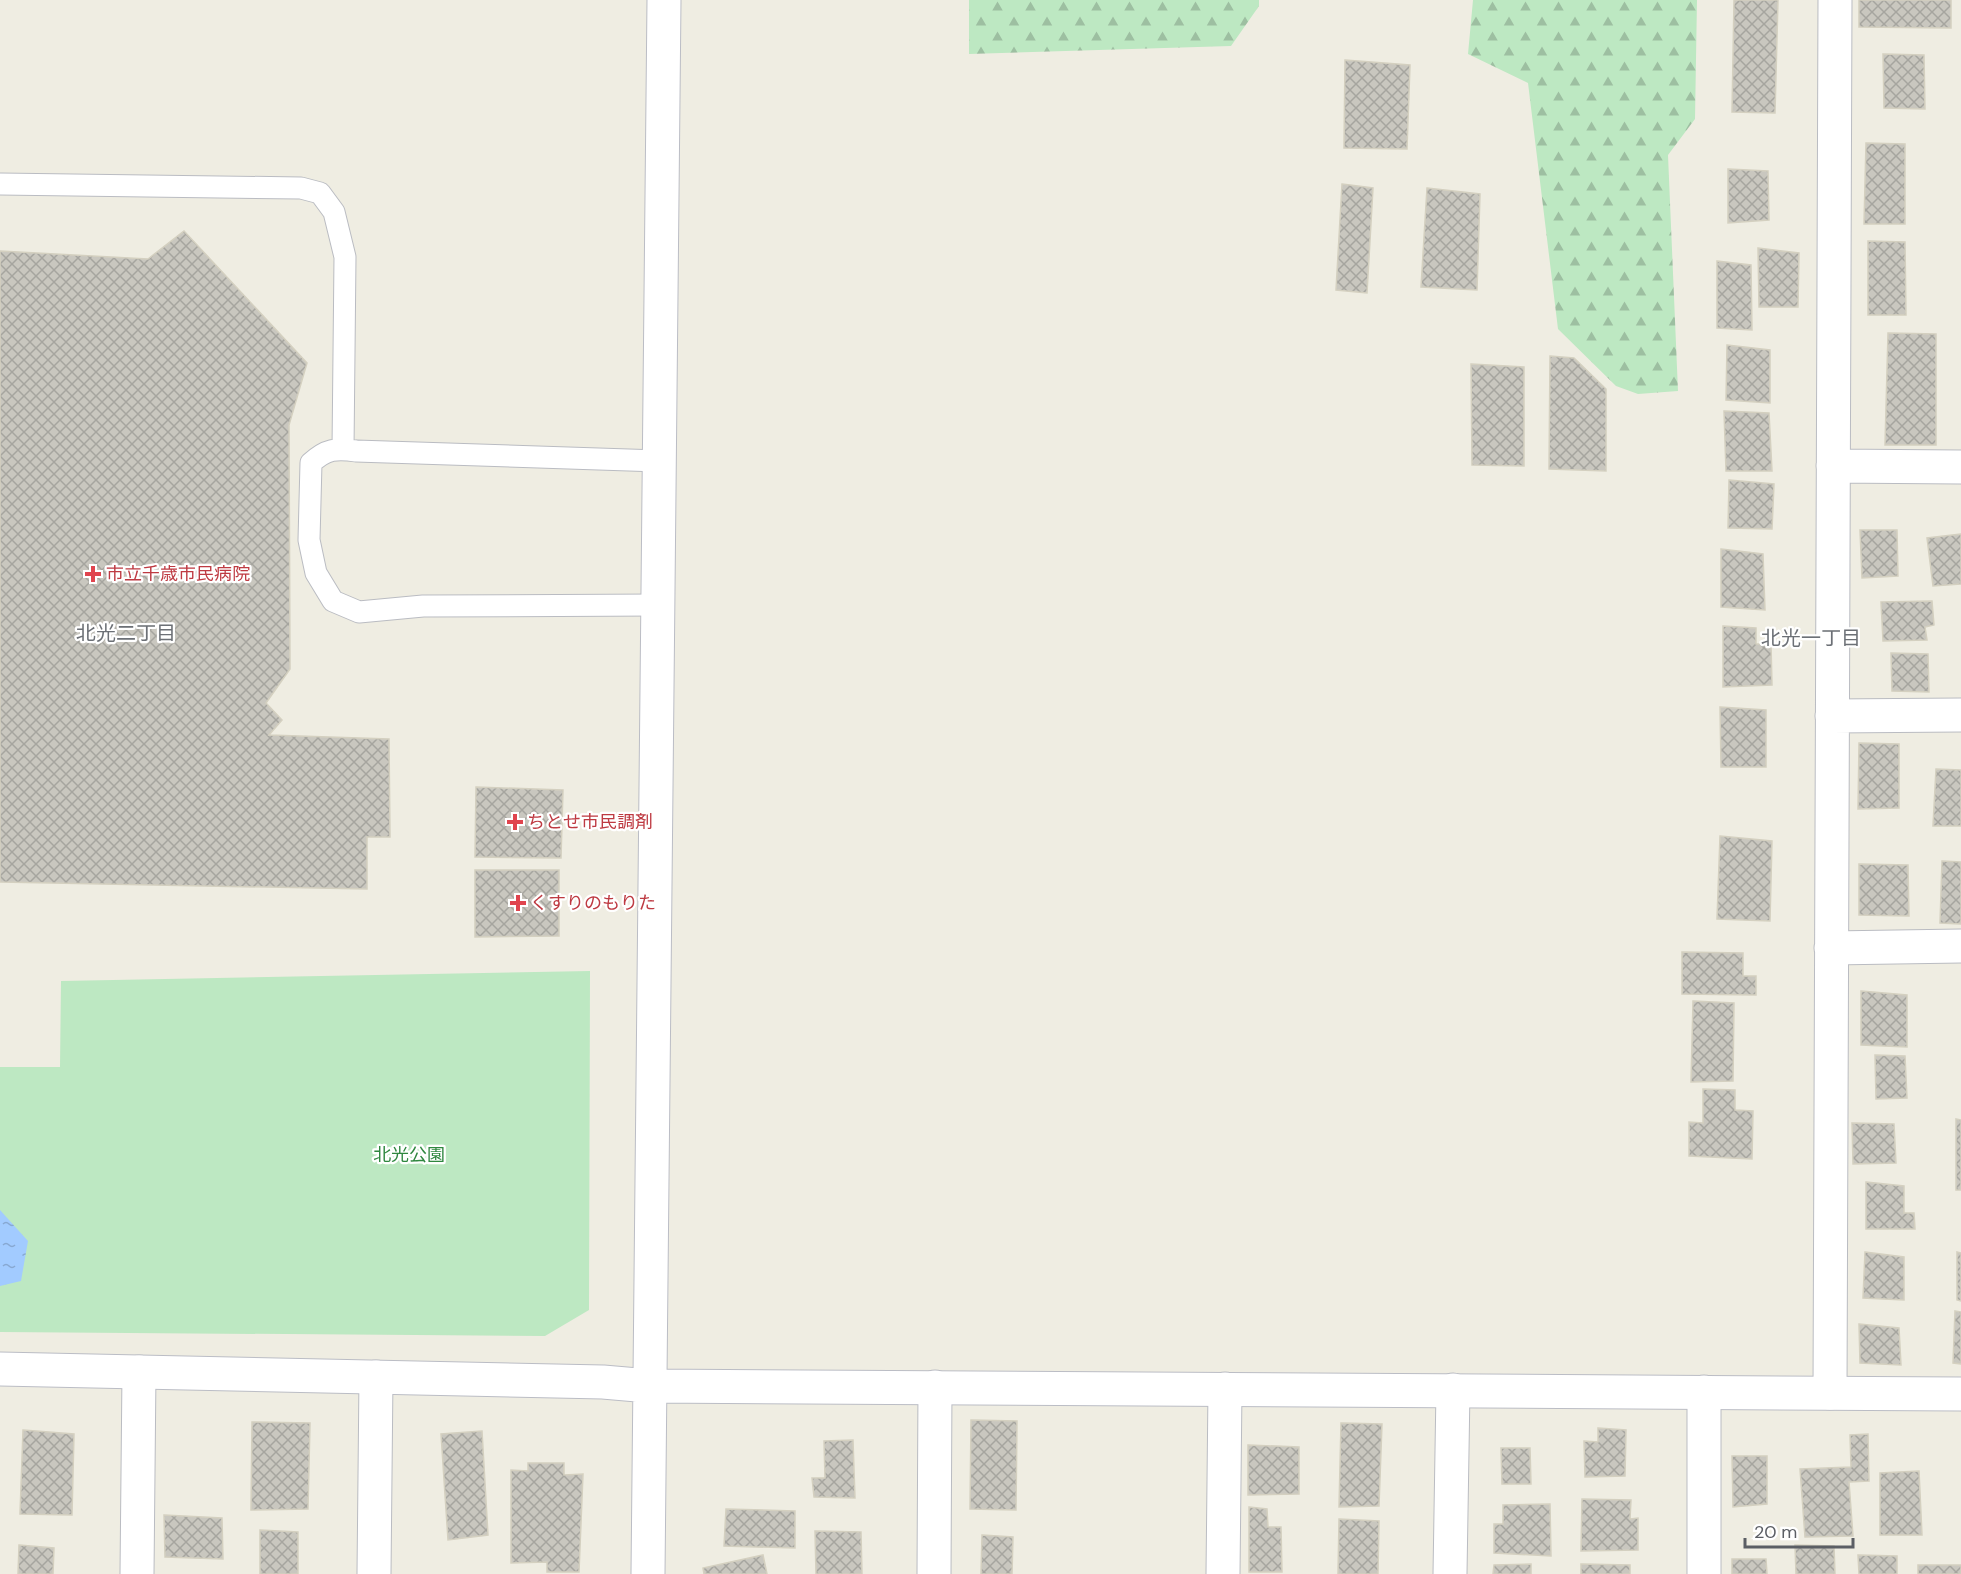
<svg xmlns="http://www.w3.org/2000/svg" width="1961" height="1574" font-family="'DM Sans','Noto Sans JP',sans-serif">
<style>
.forest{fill:url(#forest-firs)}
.park{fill:#bde8c2}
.water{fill:url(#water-ripples)}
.building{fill:url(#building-cross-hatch);stroke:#d4d0c0;stroke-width:1.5}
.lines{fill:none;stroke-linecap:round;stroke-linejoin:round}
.lane-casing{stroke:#babcc2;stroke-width:23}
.street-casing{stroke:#babcc2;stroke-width:35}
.secondary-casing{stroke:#bbbdc5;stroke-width:35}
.lane{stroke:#fff;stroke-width:21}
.street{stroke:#fff;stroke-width:33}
.secondary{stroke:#fff;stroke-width:33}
.health-dot{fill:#e0444e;stroke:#fff;stroke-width:2}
.labels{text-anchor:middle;stroke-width:4.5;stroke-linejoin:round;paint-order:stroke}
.health-label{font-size:18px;fill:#be3a42;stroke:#fff;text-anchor:start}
.park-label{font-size:18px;fill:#2f873f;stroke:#fff}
.neighbourhood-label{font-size:20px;fill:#6c7076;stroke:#fff}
</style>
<defs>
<pattern id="forest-firs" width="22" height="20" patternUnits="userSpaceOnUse" patternTransform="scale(1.5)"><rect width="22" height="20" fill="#bde8c2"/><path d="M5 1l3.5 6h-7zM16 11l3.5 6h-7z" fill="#9dbfa1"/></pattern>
<pattern id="water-ripples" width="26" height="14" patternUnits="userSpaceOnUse" patternTransform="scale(1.5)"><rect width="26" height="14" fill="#a2cbff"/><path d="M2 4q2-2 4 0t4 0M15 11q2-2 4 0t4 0" fill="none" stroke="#87a8d2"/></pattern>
<pattern id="building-cross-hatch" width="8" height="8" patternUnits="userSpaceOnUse" patternTransform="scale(1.5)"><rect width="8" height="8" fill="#c9c7bf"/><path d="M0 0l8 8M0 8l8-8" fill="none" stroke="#a6a59f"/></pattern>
</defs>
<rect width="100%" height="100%" fill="#efede2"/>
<!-- forest -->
<path class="forest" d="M969 0H1259V6L1231 46 969 54Z
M1473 0H1697L1695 119 1668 155 1678 391 1638 394 1616 386 1558 329 1528 83 1468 54Z"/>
<!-- park -->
<path class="park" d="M590 971 589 1310 545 1336 0 1332V1067H60L61 981Z"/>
<!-- water -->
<path class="water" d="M0 1210 28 1241 21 1281 0 1286Z"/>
<!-- building -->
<path class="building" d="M1734 0H1778L1775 113 1732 112Z
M1859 0H1951V28L1859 27Z
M1883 54 1924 55 1925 109 1884 108Z
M1345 60 1410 65 1407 149 1344 148Z
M1866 143 1905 144V224H1864Z
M1728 169 1768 171 1769 220 1728 223Z
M1342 184 1373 188 1367 293 1336 290Z
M1427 188 1480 194 1477 290 1421 287Z
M184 231 307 363 289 425 290 669 266 703 282 720 269 735 389 739 390 837H367V889L0 882V251L148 259Z
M1868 241 1905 242 1906 315H1868Z
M1758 248 1799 253 1798 307H1759Z
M1717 261 1751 265 1752 330 1717 328Z
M1888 333 1936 334V445H1885Z
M1727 345 1770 350V403L1726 400Z
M1550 356 1574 358 1606 389V471L1549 469Z
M1471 364 1524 367V466L1472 465Z
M1724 411 1769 413 1772 471H1726Z
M1729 480 1774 484 1772 529 1728 528Z
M1860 530H1897L1898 576 1862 578Z
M1961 534V584L1933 586 1927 538Z
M1721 549 1763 554 1765 610 1721 607Z
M1932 601 1934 625 1925 627 1927 640 1883 641 1881 602Z
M1723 626 1756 628V644H1771L1772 685 1723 687Z
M1891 653 1928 654 1929 692 1892 691Z
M1720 707 1766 710V767H1721Z
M1859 743 1899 744V808L1858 809Z
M1936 769 1961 770V826H1933Z
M476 787 563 790 561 858 475 857Z
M1720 836 1772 841 1770 921 1717 919Z
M1942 861 1961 862V924L1940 923Z
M1859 864 1908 865 1909 916 1859 915Z
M475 870H559V936L475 937Z
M1682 952 1743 953V976H1756V995L1682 994Z
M1861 991 1907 995V1047L1861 1045Z
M1693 1001 1734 1003 1733 1081 1691 1082Z
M1875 1055 1905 1056 1907 1098 1876 1099Z
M1703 1089 1735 1090V1110L1753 1111 1752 1159 1689 1156V1122L1703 1123Z
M1956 1119 1961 1120V1190H1956Z
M1852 1123 1894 1124 1896 1163 1853 1164Z
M1866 1182 1904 1186V1213H1914L1915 1229H1866Z
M1865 1252 1904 1257V1300L1863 1298Z
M1957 1252 1961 1253V1301L1957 1300Z
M1955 1311 1961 1312V1364L1953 1363Z
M1859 1324 1899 1328 1901 1365 1860 1363Z
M971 1420 1017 1421 1016 1510 970 1509Z
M252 1422 310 1423 308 1509 251 1510Z
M1341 1423 1382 1424 1379 1506 1339 1507Z
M1598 1428 1626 1430 1625 1476 1585 1477 1584 1441 1598 1442Z
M23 1430 74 1434 72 1515 20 1514Z
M482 1431 488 1535 448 1540 441 1434Z
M1868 1434 1869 1481 1849 1482 1853 1536 1805 1537 1800 1469 1851 1467 1850 1435Z
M853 1440 855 1498 814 1497 812 1478H825L824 1441Z
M1248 1445 1299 1447V1494L1248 1495Z
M1501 1448H1530L1531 1484H1502Z
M1732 1456H1767V1504L1733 1507Z
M528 1463H564V1475L583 1474 579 1572H547V1562L511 1563V1470L528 1471Z
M1919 1471 1922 1535H1880V1473Z
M1582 1499 1631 1500 1630 1519 1638 1518V1550L1581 1551Z
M1550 1504 1551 1556 1494 1553V1524H1503V1505Z
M1249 1507 1267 1509 1268 1527H1281L1282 1572H1249Z
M726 1509 795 1511V1548L724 1546Z
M164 1515 222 1518 223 1559 165 1557Z
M1339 1519 1379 1521 1378 1574H1338Z
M260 1530 298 1532V1574H260Z
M815 1531 861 1532 862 1574H816Z
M982 1535 1013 1537 1012 1574H981Z
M19 1545 54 1548 53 1574H18Z
M1795 1545 1834 1546 1835 1574H1796Z
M763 1555 767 1574H704L703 1568Z
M1858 1555 1897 1556V1574H1859Z
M1732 1559H1766L1767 1574H1732Z
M1531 1564V1574H1493L1494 1565Z
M1581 1564 1630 1565V1574H1581Z
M1918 1565H1961V1574H1918Z"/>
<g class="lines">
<defs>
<path id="lane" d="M0 184 301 188 320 193 334 212 345 257 343 449
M658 605 423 606 359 612 333 601 316 573 309 540 311 463C326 449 336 448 356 451L659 461"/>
<path id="street" d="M1833 466 1961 467
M1832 716 1961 715
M1831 948 1961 946
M1704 1392V1574
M1830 1393 1835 0
M137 1574 139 1372
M374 1574 376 1377
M934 1574 935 1387
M1223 1574 1225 1389
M1450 1574 1453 1390"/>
<path id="secondary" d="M0 1369 603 1382 649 1386 1961 1394
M648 1574 664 0"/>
</defs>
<!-- lane casing -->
<use href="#lane" class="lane-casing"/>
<!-- street casing -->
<use href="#street" class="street-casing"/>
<!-- secondary casing -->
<use href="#secondary" class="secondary-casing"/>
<!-- lane -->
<use href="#lane" class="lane"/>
<!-- street -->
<use href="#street" class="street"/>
<!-- secondary -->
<use href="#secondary" class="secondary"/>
</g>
<!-- markers -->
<g class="health-dot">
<path d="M90 565h6v6h6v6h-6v6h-6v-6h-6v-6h6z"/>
<path d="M512 813h6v6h6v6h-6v6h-6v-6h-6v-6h6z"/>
<path d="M515 894h6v6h6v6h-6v6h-6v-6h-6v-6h6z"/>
</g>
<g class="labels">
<!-- health labels -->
<g class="health-label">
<text x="106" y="580">市立千歳市民病院</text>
<text x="527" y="828">ちとせ市民調剤</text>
<text x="530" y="909">くすりのもりた</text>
</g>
<!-- park labels -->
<g class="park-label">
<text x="409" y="1161">北光公園</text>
</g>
<!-- neighbourhood labels -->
<g class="neighbourhood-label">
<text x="126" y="640">北光二丁目</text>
<text x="1811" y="645">北光一丁目</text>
</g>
</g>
<!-- scale -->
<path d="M1745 1538v9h108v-9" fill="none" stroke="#5b5e64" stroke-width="3"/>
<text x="1754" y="1538" font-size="18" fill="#5b5e64" stroke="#ffffff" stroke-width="4.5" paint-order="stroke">20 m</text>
</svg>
